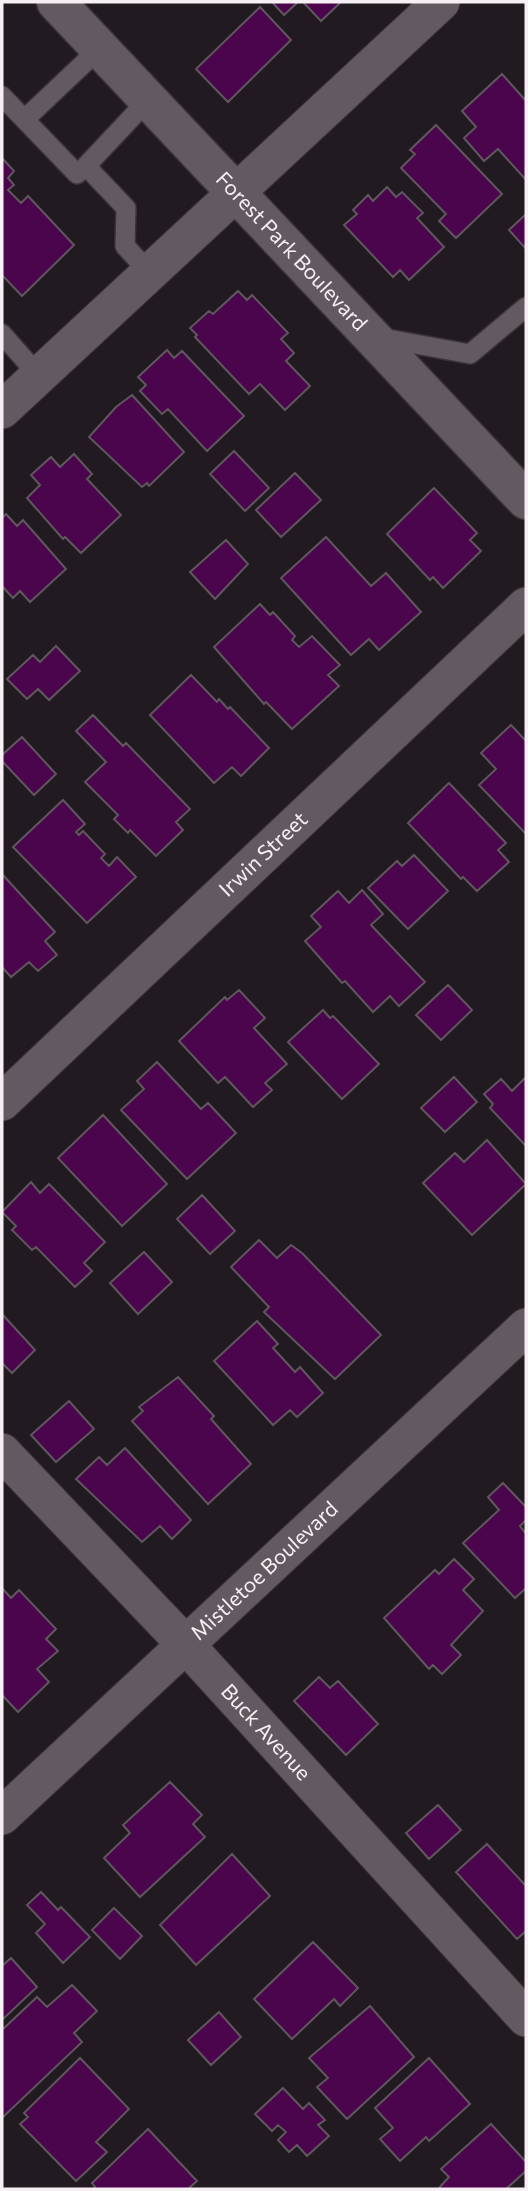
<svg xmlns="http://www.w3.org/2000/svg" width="528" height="2191" font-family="Commissioner,sans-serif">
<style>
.building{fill:#4b054d;stroke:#5f565e;stroke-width:2}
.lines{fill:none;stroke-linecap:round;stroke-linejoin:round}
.lane-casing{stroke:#393439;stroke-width:22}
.street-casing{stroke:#393439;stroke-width:39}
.secondary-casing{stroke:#393439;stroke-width:41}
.lane{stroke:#625961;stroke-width:19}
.street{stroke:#625961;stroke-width:37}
.secondary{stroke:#625961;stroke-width:38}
.labels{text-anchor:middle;stroke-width:6;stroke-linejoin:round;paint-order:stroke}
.street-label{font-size:21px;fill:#f6f0f5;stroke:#181117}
</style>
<rect width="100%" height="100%" fill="#211a21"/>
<!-- building -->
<path class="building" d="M272 2H298L284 15Z
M303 2H341L321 21Z
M260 7 291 40 228 102 196 69Z
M502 74 526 101V180L498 149 484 161 464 138 476 127 462 111Z
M436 125 502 194 456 238 439 221 446 214 401 168 415 154 410 150Z
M2 158 14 171 8 178 14 185 8 190 21 203 28 196 74 245 22 296 2 275Z
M387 187 396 197 402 192 423 213 417 218 444 247 409 280 400 270 393 277 344 225 357 214 353 210 368 195 373 201Z
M526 214V249L509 230Z
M238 291 247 300 252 295 288 333 281 339 294 353 286 361 310 386 285 410 260 384 249 394 195 337 197 335 190 328 209 311 213 314Z
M167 350 174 358 182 351 244 416 207 451 168 409 162 414 140 391 146 385 138 377Z
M132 395 184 452 149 486 147 483 142 487 89 437 116 407Z
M234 451 269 488 245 511 210 474Z
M74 454 92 474 87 479 121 515 81 553 65 537 63 539 27 498 40 485 31 475 51 457 60 467Z
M295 473 321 500 281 537 256 510Z
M434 488 477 533 470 540 481 551 443 588 433 577 430 580 387 534Z
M6 514 17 526 23 520 66 569 30 602 20 591 13 598 2 586V518Z
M326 537 371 586 386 573 421 612 379 650 369 639 351 655 281 578Z
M226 540 248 564 215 599 190 572Z
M260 604 270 615 273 612 295 636 292 640 299 647 312 636 340 665 328 675 339 686 292 729 266 702 264 704 214 647Z
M56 646 80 671 49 700 38 689 27 699 7 679 33 655 40 662Z
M191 675 217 702 219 699 228 709 230 707 269 748 241 776 232 767 214 783 150 715Z
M93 715 123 746 126 743 190 809 176 822 183 830 156 856 130 830 128 833 114 819 118 815 85 782 106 762 76 731Z
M511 725 526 741V834L479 785 496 769 481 753Z
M22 737 56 774 34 795 2 761V755Z
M449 783 506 843 498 850 509 862 477 891 463 877 461 879 408 823Z
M63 800 85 824 76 832 79 835 83 831 105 854 101 858 109 866 117 857 136 877 87 923 13 847Z
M414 855 448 891 408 929 368 888 397 861 402 866Z
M2 874 55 932 45 941 57 955 38 971 29 962 11 977 2 967Z
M362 890 383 914 371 925 425 982 399 1006 390 996 373 1012 345 981 342 983 305 941 321 927 311 916 338 891 349 903Z
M448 985 472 1010 441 1040 416 1015Z
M239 990 265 1018 254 1028 287 1064 265 1083 272 1090 253 1107 225 1077 218 1083 179 1041 225 997 227 1000Z
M323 1010 330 1018 333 1016 379 1064 342 1099 288 1042Z
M157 1062 201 1109 208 1103 236 1133 187 1179 121 1110 144 1089 137 1081Z
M454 1077 477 1102 445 1132 421 1108Z
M526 1077V1146L490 1108 493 1104 484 1094 501 1079 512 1091Z
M103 1115 167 1184 122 1226 58 1158Z
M487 1140 526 1184 472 1235 423 1183 455 1153 464 1162Z
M31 1182 40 1193 49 1184 105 1242 84 1263 92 1271 75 1287 36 1247 32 1250 12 1230 16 1226 2 1212Z
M202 1195 235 1231 210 1254 177 1219Z
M259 1240 277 1258 291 1245 302 1253 381 1335 335 1379 264 1312 269 1307 231 1267Z
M144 1252 172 1282 138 1314 110 1283Z
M2 1314 35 1350 12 1373 2 1363Z
M257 1321 278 1344 273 1348 295 1372 300 1367 323 1393 297 1417 290 1410 273 1425 214 1361Z
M178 1377 214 1416 211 1419 251 1464 208 1504 132 1421 143 1411 139 1407Z
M69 1401 94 1429 56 1462 31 1435Z
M125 1448 191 1520 172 1539 160 1526 142 1542 76 1479 99 1457 107 1465Z
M503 1483 526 1507V1520L520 1526 526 1534V1588L515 1598 463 1543 499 1510 488 1497Z
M454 1559 474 1579 463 1590 483 1611 451 1645 461 1655 442 1674 433 1665 429 1669 384 1618 435 1570 439 1574Z
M2 1588 11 1598 19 1590 56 1629 46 1639 58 1651 37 1669 49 1682 18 1712 2 1695Z
M319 1677 330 1688 338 1681 378 1724 346 1755 294 1701Z
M170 1782 202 1815 193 1824 205 1837 140 1897 104 1858 130 1833 123 1825Z
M438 1805 461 1830 429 1859 406 1833Z
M487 1844 526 1886V1931L517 1939 456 1872Z
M232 1854 270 1896 196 1965 160 1925Z
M41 1892 58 1910 61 1907 90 1937 63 1963 36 1933 45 1924 27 1905Z
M114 1908 142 1936 120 1959 92 1930Z
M313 1942 358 1988 340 2006 334 1999 292 2039 254 1999Z
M11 1958 37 1987 2 2020V1966Z
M72 1985 97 2011 74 2033 82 2042 2 2118V2030L37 1997 47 2007Z
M370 2006 414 2057 347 2119 317 2087 328 2078 309 2058Z
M219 2012 241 2037 211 2065 188 2040Z
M80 2058 129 2109 96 2142 107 2152 76 2181 20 2124 28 2117 24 2113Z
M429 2058 470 2104 429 2141 426 2137 400 2161 380 2139 393 2128 375 2108Z
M283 2088 303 2109 309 2103 325 2120 318 2125 329 2136 307 2156 297 2145 289 2152 278 2140 286 2132 278 2125 272 2131 255 2114Z
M491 2124 526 2162V2171L506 2189H438L449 2177 441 2169Z
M148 2129 197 2181 188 2189H93L95 2187 92 2183Z"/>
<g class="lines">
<defs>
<path id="lane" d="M2 96 77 174 86 166 126 208 125 246 150 273
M25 119 99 49
M86 166 148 100
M2 334 39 376
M377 337 470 354 526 307"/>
<g id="street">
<path d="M2 410 441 2"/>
<path id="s1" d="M2 1102 526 606"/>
<path id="s2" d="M2 1452 187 1646 526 2018"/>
<path id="s3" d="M2 1816 526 1327"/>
</g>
<g id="secondary">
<path id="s4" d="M56 2 526 500"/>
</g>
</defs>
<!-- lane casing -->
<use href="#lane" class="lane-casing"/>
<!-- street casing -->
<use href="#street" class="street-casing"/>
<!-- secondary casing -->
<use href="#secondary" class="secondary-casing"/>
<!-- lane -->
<use href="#lane" class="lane"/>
<!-- street -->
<use href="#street" class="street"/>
<!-- secondary -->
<use href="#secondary" class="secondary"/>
</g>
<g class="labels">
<!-- street labels -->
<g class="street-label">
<text dy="7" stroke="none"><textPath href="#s4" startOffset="343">Forest Park Boulevard</textPath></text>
<text dy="7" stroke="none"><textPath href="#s1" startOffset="360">Irwin Street</textPath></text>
<text dy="7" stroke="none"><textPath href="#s3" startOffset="359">Mistletoe Boulevard</textPath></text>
<text dy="7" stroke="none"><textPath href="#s2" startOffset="385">Buck Avenue</textPath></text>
</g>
</g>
<!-- border -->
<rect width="528" height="2191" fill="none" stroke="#f6f0f5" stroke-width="7"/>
</svg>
